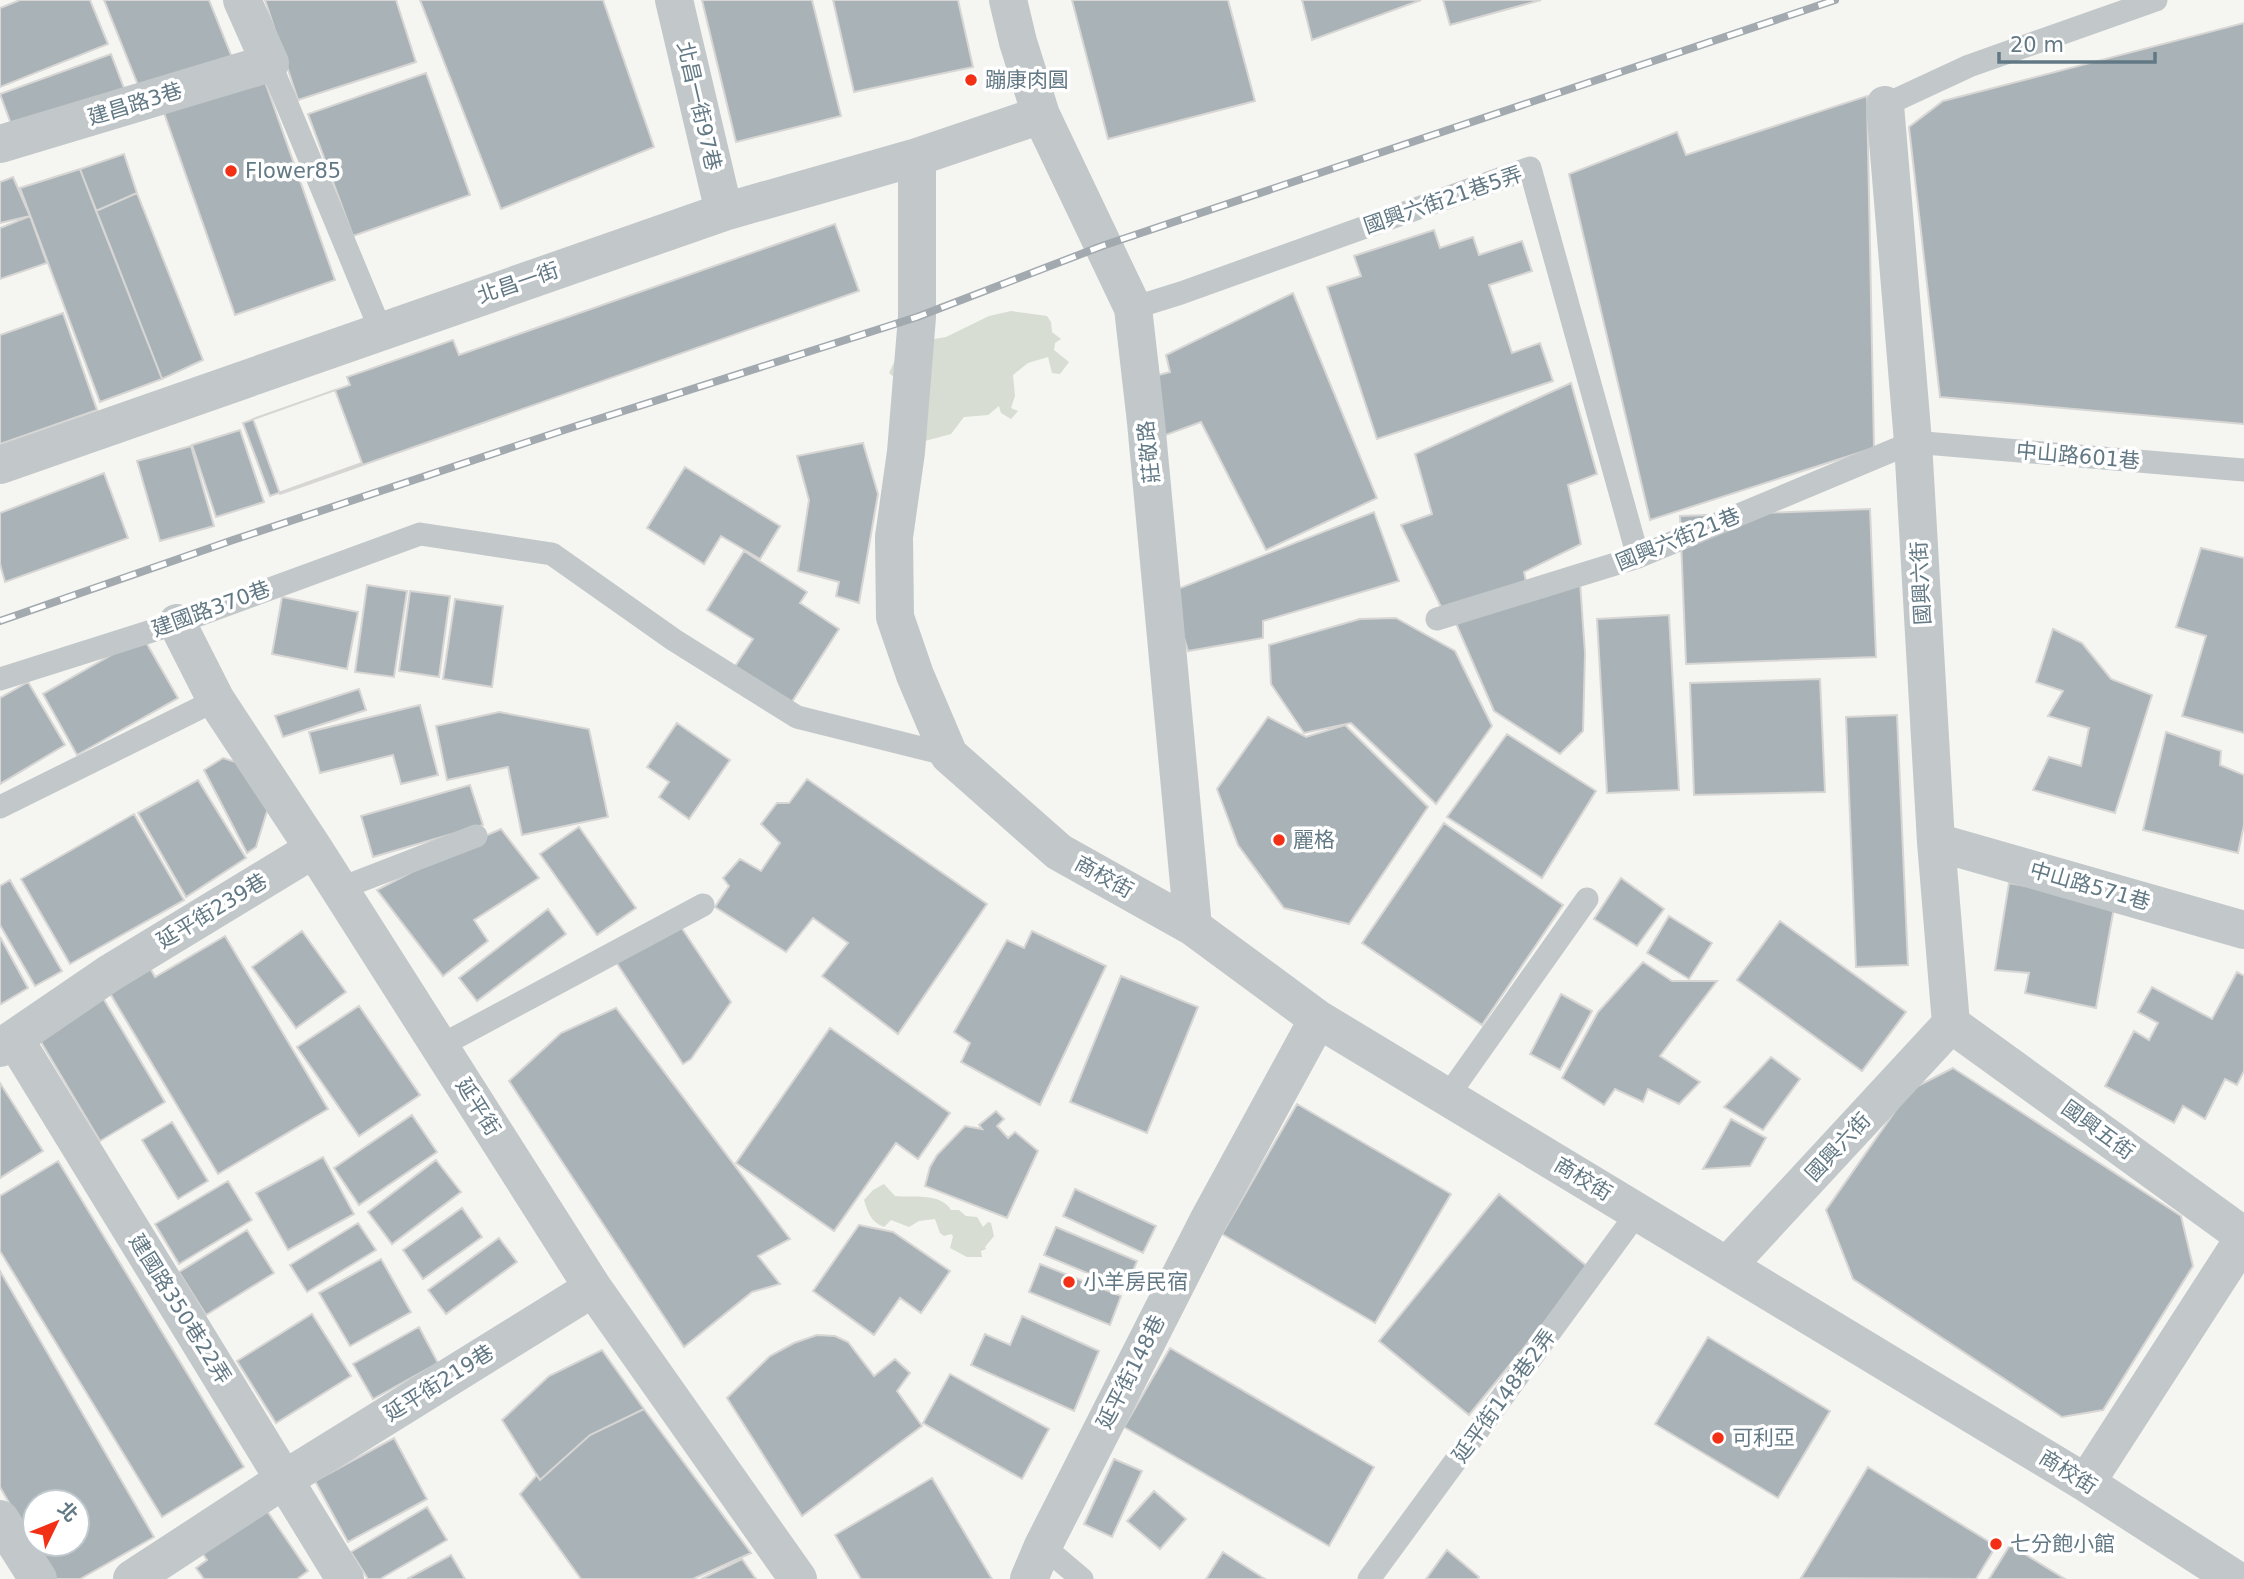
<svg xmlns="http://www.w3.org/2000/svg" width="2244" height="1579" font-family="'DejaVu Sans','Noto Sans TC',sans-serif">
<style>
.green{fill:#d7ddd2}
.building{fill:#a9b3b7;stroke:#d7d6d4;stroke-width:2;fill-rule:evenodd}
.lines{fill:none;stroke-linecap:round;stroke-linejoin:round}
.lane{stroke:#c2c7ca;stroke-width:23}
.street{stroke:#c2c7ca;stroke-width:38}
.rail-casing{stroke:#a2aaaf;stroke-width:8}
.rail{stroke:#fff;stroke-width:5;stroke-dasharray:16;stroke-linecap:butt}
.poi-dot{fill:#f13016;stroke:#fff;stroke-width:2.5}
.labels{text-anchor:middle;stroke-width:7;stroke-linejoin:round;paint-order:stroke}
.poi-label{font-size:21px;fill:#627985;stroke:#fff;text-anchor:start}
.street-label{font-size:21px;fill:#627985;stroke:#fff}
</style>
<rect width="100%" height="100%" fill="#f5f5f1"/>
<!-- green -->
<path class="green" d="M1011 311 1047 316 1051 322 1052 332 1061 339 1055 343 1054 350 1069 362 1060 374 1052 373 1048 357 1028 363 1013 375 1015 396 1011 408 1018 411 1011 419 1001 413 999 406 988 415 964 417 951 434 925 441 899 381 889 373 895 360 922 341 946 337 989 316Z
M884 1184 895 1196C913 1198 940 1192 951 1210H959L966 1216 977 1217 983 1227 988 1222 991 1223 994 1236 985 1247 986 1249 981 1251 982 1257H967L950 1248 953 1236 951 1234 944 1236 940 1233 935 1219 919 1221 909 1227 891 1220 884 1227C871 1222 868 1213 864 1200L873 1190Z"/>
<!-- building -->
<path class="building" d="M20 0H90L108 44 0 87V8Z
M104 0H209L233 60 142 95Z
M265 0H396L416 62 298 100Z
M420 0H603L654 147 501 209Z
M702 0H812L841 116 736 142Z
M833 0H958L973 67 854 92Z
M1072 0H1228L1255 101 1108 139Z
M1302 0H1421L1312 40Z
M1443 0H1541L1450 25Z
M2244 23V424L1940 397 1909 127 1943 101Z
M111 54 125 91 14 132 0 94Z
M262 73 335 280 235 315 162 107Z
M426 73 470 195 353 236 308 114Z
M1867 96 1874 448 1650 520 1569 174 1677 132 1686 155Z
M124 154 137 193 96 211 80 169Z
M80 169 162 379 100 402 20 188Z
M13 177 30 216 0 223V182Z
M137 193 203 360 162 379 96 211Z
M30 216 47 263 0 279V228Z
M835 224 859 291 280 494 253 419 350 385 347 377 453 340 459 355Z
M1434 230 1440 248 1473 237 1479 255 1522 241 1532 271 1489 285 1512 353 1540 343 1553 381 1377 439 1327 287 1361 276 1354 256Z
M1293 293 1377 498 1266 550 1201 422 1163 436 1147 378 1170 372 1166 355Z
M63 313 97 410 0 444V335Z
M1571 383 1597 474 1568 485 1581 544 1524 572 1527 586 1445 615 1401 525 1432 514 1415 454Z
M335 390 362 463 270 496 243 423Z
M240 430 264 502 216 517 192 445Z
M863 443 878 494 859 603 836 596 839 582 798 571 809 500 797 456Z
M191 446 214 526 160 541 137 461Z
M685 467 780 526 760 559 721 536 704 564 647 528Z
M104 473 128 538 5 582 0 564V513Z
M1870 509 1876 657 1686 664 1680 516Z
M1374 512 1399 581 1263 621V638L1188 651 1170 592Z
M2201 548 2244 558V733L2182 716 2206 636 2176 627Z
M744 551 807 592 800 603 839 629 788 708 732 671 753 639 707 610Z
M1580 582 1585 653 1583 731 1560 754 1494 711 1454 619Z
M367 585 407 591 394 677 355 672Z
M410 591 450 596 439 677 399 671Z
M282 597 358 612 347 669 272 654Z
M455 599 503 606 492 687 443 679Z
M1669 615 1679 790 1607 793 1597 619Z
M1396 618 1455 651 1492 726 1436 804 1351 723 1304 733 1271 684 1269 645 1360 619Z
M2053 629 2082 643 2111 679 2152 695 2115 813 2033 790 2049 757 2081 766 2089 728 2048 716 2063 691 2036 682Z
M143 637 178 698 77 755 43 694Z
M1820 679 1825 792 1694 795 1690 683Z
M28 682 65 745 0 784V698Z
M359 689 366 710 283 737 275 716Z
M420 705 438 775 401 784 393 755 320 773 309 732Z
M499 712 589 729 608 817 522 835 508 767 447 780 436 726Z
M1897 715 1908 965 1856 967 1846 717Z
M1268 717 1306 737 1345 725 1428 807 1349 924 1284 908 1238 845 1217 789Z
M677 723 730 760 689 819 659 797 669 782 647 767Z
M2166 732 2221 751 2220 765 2244 775V825L2238 853 2143 830Z
M1507 734 1596 791 1542 878 1447 817Z
M223 758 239 763 268 808 256 847 247 853 204 770Z
M807 779 987 904 898 1034 822 976 848 943 813 918 786 952 715 907 729 886 723 878 740 859 761 871 780 843 761 824 777 803H789Z
M198 780 246 858 186 897 138 813Z
M470 785 483 825 373 857 361 816Z
M134 814 184 900 70 964 21 879Z
M1444 823 1563 905 1482 1025 1362 943Z
M579 827 636 908 597 935 540 854Z
M501 829 539 878 474 920 488 941 443 976 377 890 462 846Z
M1621 878 1664 909 1637 946 1594 919Z
M10 880 62 971 35 986 0 925V886Z
M2009 883 2115 902 2096 1008 2025 993 2029 973 1995 970Z
M548 909 566 934 477 1001 459 978Z
M1669 916 1712 943 1689 979 1647 953Z
M677 921 731 1002 691 1059 683 1064 616 962Z
M1780 921 1906 1012 1862 1071 1737 980Z
M302 931 346 992 296 1028 252 967Z
M1032 931 1106 966 1040 1105 961 1062 970 1043 954 1032 1007 940 1024 948Z
M225 936 328 1109 218 1174 105 985 146 961 155 977Z
M0 937 28 988 1 1004 0 1002Z
M1643 962 1672 981H1717L1660 1056 1700 1082 1679 1104 1648 1089 1643 1102 1615 1089 1604 1105 1562 1078 1598 1012Z
M2237 972 2244 976V1071L2237 1085 2225 1079 2205 1119 2183 1106 2174 1123 2105 1086 2134 1031 2149 1040 2158 1023 2138 1012 2152 987 2212 1019Z
M1121 976 1198 1007 1147 1133 1070 1102Z
M1561 994 1592 1011 1560 1070 1530 1054Z
M103 998 165 1102 100 1141 38 1037Z
M359 1006 420 1095 359 1136 297 1047Z
M616 1008 790 1239 758 1256 780 1284 752 1292 684 1347 509 1081 561 1033Z
M830 1028 950 1113 918 1159 896 1143 834 1231 736 1163Z
M1771 1057 1800 1079 1763 1130 1724 1107Z
M1953 1068 2181 1216 2193 1266 2103 1410 2062 1417 1853 1279 1826 1210 1910 1090Z
M0 1083 43 1151 0 1178Z
M1297 1104 1451 1194 1375 1323 1222 1234Z
M996 1111 1004 1119 997 1126 1008 1138 1015 1132 1038 1151 1007 1218 925 1186 930 1167 937 1155 965 1126 982 1129 979 1125Z
M412 1115 437 1152 359 1205 334 1168Z
M1731 1119 1766 1138 1750 1166 1703 1169Z
M172 1122 208 1181 178 1199 142 1140Z
M323 1157 354 1214 288 1250 256 1193Z
M436 1160 461 1192 392 1244 368 1212Z
M58 1161 244 1467 162 1517 0 1251V1196Z
M228 1181 252 1220 179 1264 155 1224Z
M1075 1189 1156 1226 1143 1253 1063 1216Z
M1499 1194 1589 1268 1469 1415 1379 1341Z
M462 1208 482 1237 423 1279 403 1250Z
M358 1223 376 1250 307 1292 290 1265Z
M859 1225 893 1232 950 1271 921 1313 900 1298 874 1335 813 1291Z
M1056 1227 1137 1261 1126 1289 1044 1255Z
M247 1230 274 1273 206 1315 179 1272Z
M499 1238 517 1262 446 1314 428 1290Z
M381 1259 411 1312 350 1346 319 1293Z
M1040 1264 1121 1296 1110 1325 1029 1292Z
M0 1271 154 1537 80 1579H53L0 1487ZM35 1502H77V1544H35Z
M312 1314 351 1376 276 1423 237 1361Z
M1022 1316 1099 1351 1074 1411 971 1365 985 1334 1010 1345Z
M419 1327 438 1363 373 1399 353 1364Z
M817 1335 835 1336 848 1342 874 1376 895 1359 910 1373 897 1391 922 1426 802 1516 727 1398 770 1356 794 1343Z
M1708 1337 1830 1411 1778 1498 1655 1424Z
M1170 1348 1374 1467 1329 1546 1124 1427Z
M602 1350 644 1409 590 1435 540 1480 502 1420 549 1376Z
M950 1374 1049 1429 1022 1479 923 1423Z
M644 1409 751 1553 693 1579H581L520 1494 537 1475 540 1480 590 1435Z
M394 1438 427 1499 348 1542 315 1481Z
M1114 1459 1142 1471 1112 1537 1084 1524Z
M1868 1467 1996 1546 1976 1579 1801 1578Z
M932 1478 992 1579H861L835 1535Z
M1154 1491 1186 1519 1160 1549 1127 1521Z
M263 1505 308 1571 297 1579H204L196 1568 207 1560 199 1548Z
M427 1507 447 1540 380 1579H368L351 1552Z
M2010 1545 2065 1579H1989Z
M1447 1550 1479 1577 1477 1579H1426Z
M1223 1552 1265 1579H1206Z
M451 1555 465 1579H407Z
M742 1559 756 1579H701Z"/>
<g class="lines">
<!-- lane -->
<path class="lane" d="M270 63 381 331
M1885 105 1969 66 2156 0
M1133 308 1181 293 1530 168 1638 557
M1437 619 1638 557 1913 442 2244 470
M0 679 177 623 420 534 552 554 674 640 797 717 949 755
M0 807 216 700
M339 889 476 836
M440 1046 703 905
M1447 1097 1587 899
M1043 1546 1082 1579
M1369 1579 1638 1212"/>
<!-- street -->
<path class="street" d="M674 0 724 212
M1008 0 1018 42 1041 115 1133 308 1146 422 1193 927
M0 144 270 63 242 0
M917 157V317L906 452 894 537 895 617 915 675 949 755 1059 852 1193 927 1318 1019 2086 1483 2235 1579
M0 465 724 212 917 157 1041 115
M177 623 216 700 314 849 593 1288 798 1579
M1936 842 2244 930
M1951 1024 2244 1236
M15 1040 345 1579
M0 1048 110 973 314 849
M1727 1266 1951 1024 1936 842 1913 442 1885 105
M2086 1483 2244 1238
M0 1519 38 1579
M132 1579 285 1479 593 1288
M1029 1579 1043 1546 1208 1221 1318 1019"/>
<defs>
<path id="rail" d="M0 621 233 540 564 430 917 317 1102 246 1835 0"/>
</defs>
<!-- rail casing -->
<use href="#rail" class="rail-casing"/>
<!-- rail -->
<use href="#rail" class="rail"/>
</g>
<!-- markers -->
<g class="poi-dot">
<circle cx="971" cy="80" r="7"/>
<circle cx="231" cy="171" r="7"/>
<circle cx="1279" cy="840" r="7"/>
<circle cx="1069" cy="1282" r="7"/>
<circle cx="1718" cy="1438" r="7"/>
<circle cx="1996" cy="1544" r="7"/>
</g>
<g class="labels">
<!-- poi labels -->
<g class="poi-label">
<text x="985" y="87">蹦康肉圓</text>
<text x="245" y="178">Flower85</text>
<text x="1293" y="847">麗格</text>
<text x="1083" y="1289">小羊房民宿</text>
<text x="1732" y="1445">可利亞</text>
<text x="2010" y="1551">七分飽小館</text>
</g>
<!-- street labels -->
<g class="street-label">
<text transform="translate(135 104) rotate(-17)" y="7">建昌路3巷</text>
<text transform="translate(699 106) rotate(77)" y="7">北昌一街97巷</text>
<text transform="translate(1443 200) rotate(-19)" y="7">國興六街21巷5弄</text>
<text transform="translate(518 283) rotate(-19)" y="7">北昌一街</text>
<text transform="translate(1149 452) rotate(-96)" y="7">莊敬路</text>
<text transform="translate(2078 456) rotate(5)" y="7">中山路601巷</text>
<text transform="translate(1678 539) rotate(-22)" y="7">國興六街21巷</text>
<text transform="translate(1921 583) rotate(-93)" y="7">國興六街</text>
<text transform="translate(211 609) rotate(-20)" y="7">建國路370巷</text>
<text transform="translate(1104 877) rotate(29)" y="7">商校街</text>
<text transform="translate(2090 886) rotate(16)" y="7">中山路571巷</text>
<text transform="translate(212 911) rotate(-31)" y="7">延平街239巷</text>
<text transform="translate(478 1107) rotate(58)" y="7">延平街</text>
<text transform="translate(2098 1130) rotate(36)" y="7">國興五街</text>
<text transform="translate(1838 1147) rotate(-47)" y="7">國興六街</text>
<text transform="translate(1583 1179) rotate(31)" y="7">商校街</text>
<text transform="translate(180 1309) rotate(58)" y="7">建國路350巷22弄</text>
<text transform="translate(1131 1372) rotate(-63)" y="7">延平街148巷</text>
<text transform="translate(439 1383) rotate(-32)" y="7">延平街219巷</text>
<text transform="translate(1504 1396) rotate(-54)" y="7">延平街148巷2弄</text>
<text transform="translate(2068 1472) rotate(32)" y="7">商校街</text>
</g>
</g>
<!-- north arrow -->
<g transform="translate(56 1523) rotate(47)"><circle r="33" fill="#ffffff" stroke="#c0c9ce" stroke-width="2"/>
<path d="M0-5L12 26L0 18L-12 26Z" fill="#f13016"/>
<text y="-10" font-size="19" font-weight="bold" text-anchor="middle" fill="#627985">北</text>
</g>
<!-- scale -->
<path d="M1999 52v10h156v-10" fill="none" stroke="#627985" stroke-width="3.5"/>
<text x="2010" y="52" font-size="21" fill="#627985" stroke="#ffffff" stroke-width="5" paint-order="stroke">20 m</text>
</svg>
